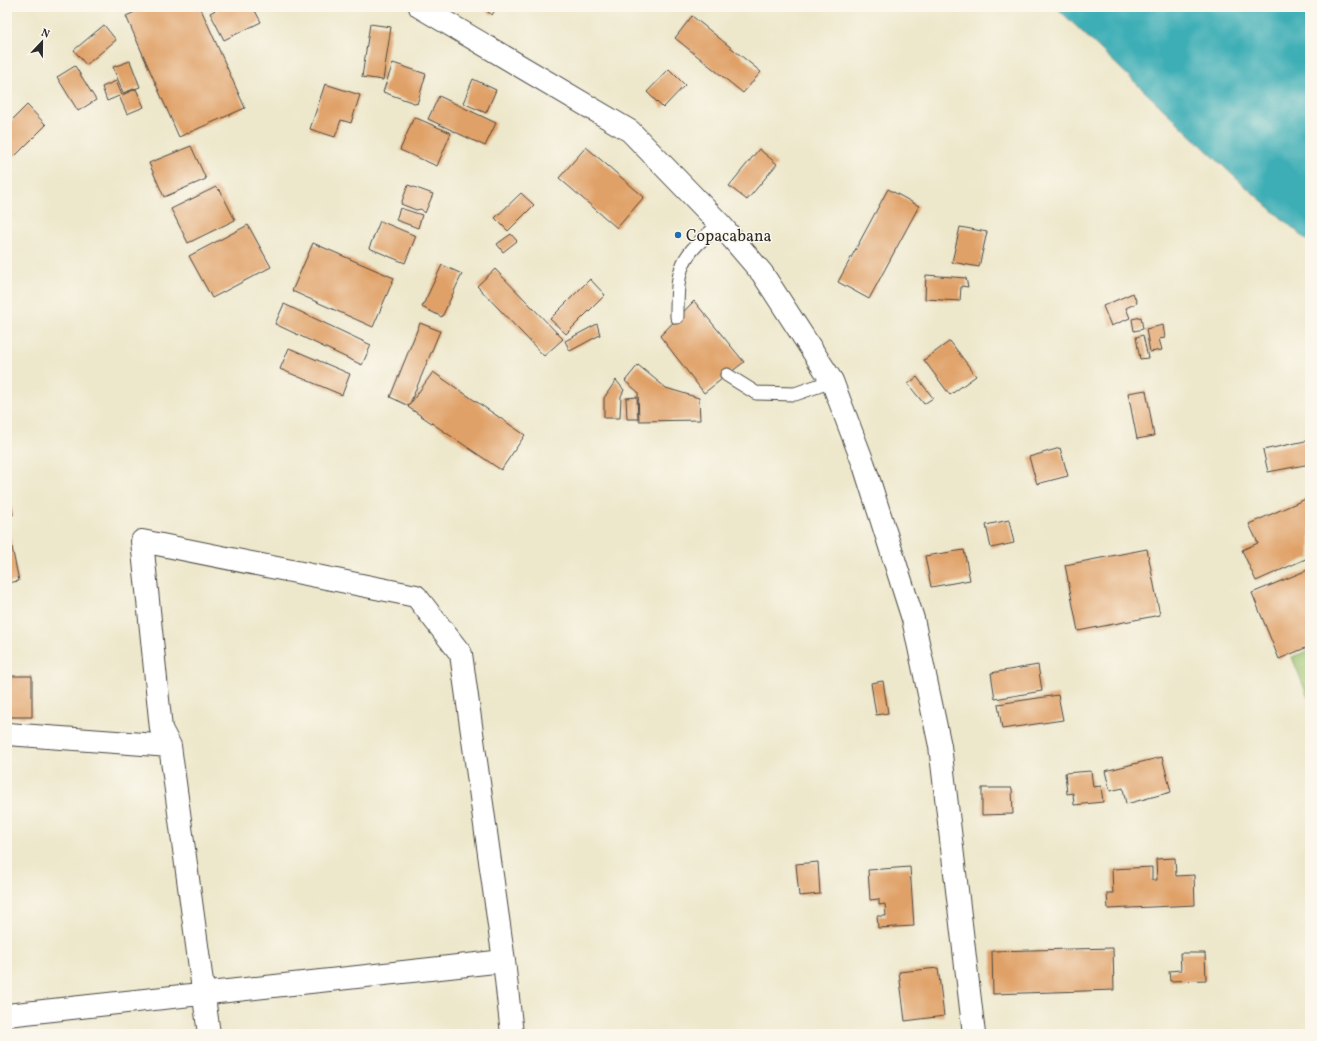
<svg xmlns="http://www.w3.org/2000/svg" width="1317" height="1041" font-family="Vollkorn,serif">
<style>
.green{fill:#99c16d;stroke:#62764c}
.water{fill:#3daeb6;stroke:#346c70}
.building{fill:#e0a167}
.lines{fill:none;stroke-linecap:round;stroke-linejoin:round}
.lane-casing{stroke:#484743;stroke-width:15}
.street-casing{stroke:#484743;stroke-width:24}
.highway-casing{stroke:#484743;stroke-width:24}
.lane{stroke:#fff;stroke-width:13}
.street{stroke:#fff;stroke-width:22}
.highway{stroke:#fff;stroke-width:22}
.poi-dot{fill:#1f6fb2;stroke:#fbf7ec;stroke-width:1.5}
.labels{text-anchor:middle;stroke-width:3;stroke-linejoin:round;paint-order:stroke}
.poi-label{font-size:16px;fill:#2b2b2b;stroke:#fbf7ec;text-anchor:start}
</style>
<rect width="100%" height="100%" fill="#fbf7ec"/>
<filter id="ink" filterUnits="userSpaceOnUse"><feTurbulence type="fractalNoise" baseFrequency=".025" numOctaves="2"/><feDisplacementMap in="SourceGraphic" scale="8" xChannelSelector="R" yChannelSelector="G"/><feConvolveMatrix kernelMatrix="1 2 1 2 8 2 1 2 1" color-interpolation-filters="sRGB"/></filter>
<filter id="wash" filterUnits="userSpaceOnUse"><feTurbulence type="fractalNoise" baseFrequency=".012" numOctaves="4" result="noise"/><feDisplacementMap in="SourceGraphic" scale="16" xChannelSelector="R" yChannelSelector="G"/><feGaussianBlur stdDeviation="0.9" result="paint"/><feColorMatrix in="noise" values="0 0 0 0 0 0 0 0 0 0 0 0 0 0 0 0 0 1.4 0 .05"/><feComposite in="paint" operator="in"/></filter>
<g filter="url(#wash)">
<rect width="100%" height="100%" fill="#ede7cb"/>
<!-- green -->
<path class="green" d="M1310 650V702L1292 657Z"/>
<!-- water -->
<path class="water" d="M1056 7H1310V243L1237 179Z"/>
<g id="blocks">
<!-- building -->
<path class="building" d="M146 7H200L245 108 179 137 126 16Z
M221 7H253L261 22 224 40 210 13Z
M481 7H497L492 15Z
M692 16 761 72 743 93 675 38Z
M370 24 391 27 383 80 362 77Z
M104 25 116 40 86 65 74 50Z
M130 61 140 87 123 93 113 67Z
M393 63 426 74 417 104 383 92Z
M75 66 96 100 78 111 57 77Z
M669 69 685 85 663 108 647 92Z
M473 79 496 90 486 113 463 103Z
M116 81 122 95 136 89 144 107 127 114 119 96 107 101 102 87Z
M325 84 360 95 351 123 341 120 335 137 310 129Z
M439 96 496 123 485 146 428 119Z
M27 105 46 125 14 157 7 149V125Z
M414 117 451 133 437 166 400 150Z
M191 146 206 179 164 197 149 163Z
M586 147 644 197 617 228 559 178Z
M759 149 777 164 747 200 729 186Z
M408 185 433 194 425 213 421 209 416 210 401 204Z
M216 187 221 192 235 220 188 243 171 209Z
M888 189 919 206 869 299 838 282Z
M521 193 534 205 508 231 495 218Z
M400 208 422 215 418 228 396 220Z
M380 221 416 236 405 263 369 248Z
M248 225 271 267 212 298 189 256Z
M960 227 987 232 979 267 952 262Z
M511 234 517 241 503 252 497 244Z
M313 243 394 278 373 327 292 291Z
M442 265 462 274 442 317 422 307Z
M495 269 563 339 544 356 477 286Z
M926 275 966 278 968 287 961 286 960 301 925 299Z
M590 279 605 295 566 334 550 319Z
M1133 293 1137 303 1126 308 1130 318 1111 326 1103 306Z
M694 301 744 362 704 393 660 336Z
M284 304 371 345 362 365 275 324Z
M1141 317 1143 329 1134 331 1132 319Z
M420 323 440 331 409 406 390 397Z
M597 324 600 335 570 351 565 341Z
M1163 325 1165 338 1159 339 1162 350 1150 352 1146 329Z
M1143 335 1148 358 1140 359 1136 337Z
M950 341 976 376 950 395 924 360Z
M289 348 350 374 342 395 280 369Z
M638 365 666 388 699 398 700 420 639 421 638 392 625 381Z
M433 372 525 435 501 470 408 407Z
M917 377 933 398 924 404 908 384Z
M616 380 624 390 621 396 620 418H604V398Z
M1146 390 1154 436 1137 439 1128 393Z
M637 397 638 419H627L626 398Z
M1310 440V464L1268 472 1263 450Z
M1060 448 1068 476 1037 484 1029 457Z
M1310 497V557L1256 581 1242 550 1258 543 1249 524Z
M11 505 13 515 7 516V506Z
M1009 520 1014 543 991 548 986 525Z
M9 533 19 581 7 583V534Z
M1147 549 1160 615 1078 631 1065 565Z
M964 550 970 580 931 587 925 556Z
M1310 569V646L1279 659 1252 593Z
M1038 665 1042 691 995 699 991 673Z
M7 676H32V717H7Z
M883 681 888 713 876 715 871 683Z
M1058 695 1063 720 1002 729 998 704Z
M1162 757 1171 792 1126 804 1123 788 1110 791 1105 771Z
M1091 771 1093 787 1101 786 1103 802 1074 805 1073 793 1067 794 1065 773Z
M982 788H1012L1013 814 982 815Z
M1175 858 1176 876 1194 875 1195 905 1108 909 1107 893H1113L1112 869 1152 867V880H1157L1156 859Z
M818 862 820 894 799 896 796 864Z
M910 867 914 926 878 928 877 916H886L885 904 879 905V899L870 900 868 870Z
M1113 948 1114 990 993 994 992 951Z
M1180 953H1205L1206 980 1170 981 1169 971 1181 970Z
M938 968 944 1016 905 1021 899 972Z"/>
</g>
</g>
<g filter="url(#ink)">
<use href="#blocks" fill-opacity="0" stroke="#484743" stroke-width="1"/>
<g class="lines">
<defs>
<path id="lane" d="M677 317C677 265 680 257 720 224
M727 375 756 393 795 394 832 381"/>
<path id="street" d="M7 734 170 746 209 1034
M170 746 161 729 142 541 416 596 461 654 504 961 512 1034
M7 1015 504 961"/>
<path id="highway" d="M420 7 630 131 720 224 762 273 832 381 864 465 913 619 940 746 974 1034"/>
</defs>
<!-- lane casing -->
<use href="#lane" class="lane-casing"/>
<!-- street casing -->
<use href="#street" class="street-casing"/>
<!-- highway casing -->
<use href="#highway" class="highway-casing"/>
<!-- lane -->
<use href="#lane" class="lane"/>
<!-- street -->
<use href="#street" class="street"/>
<!-- highway -->
<use href="#highway" class="highway"/>
</g>
</g>
<!-- markers -->
<circle class="poi-dot" cx="678" cy="235" r="4"/>
<g class="labels">
<!-- poi labels -->
<g class="poi-label">
<text x="686" y="241">Copacabana</text>
</g>
</g>
<!-- margin -->
<rect width="1317" height="1041" fill="none" stroke="#fbf7ec" stroke-width="24"/>
<!-- north arrow -->
<g transform="translate(42 42) rotate(22)" stroke="#fbf7ec" stroke-width="3" paint-order="stroke">
<path d="M0-3L7 15L0 10L-7 15Z" fill="#2b2b2b"/>
<text y="-6" font-size="11" font-weight="bold" text-anchor="middle" fill="#2b2b2b">N</text>
</g>
</svg>
